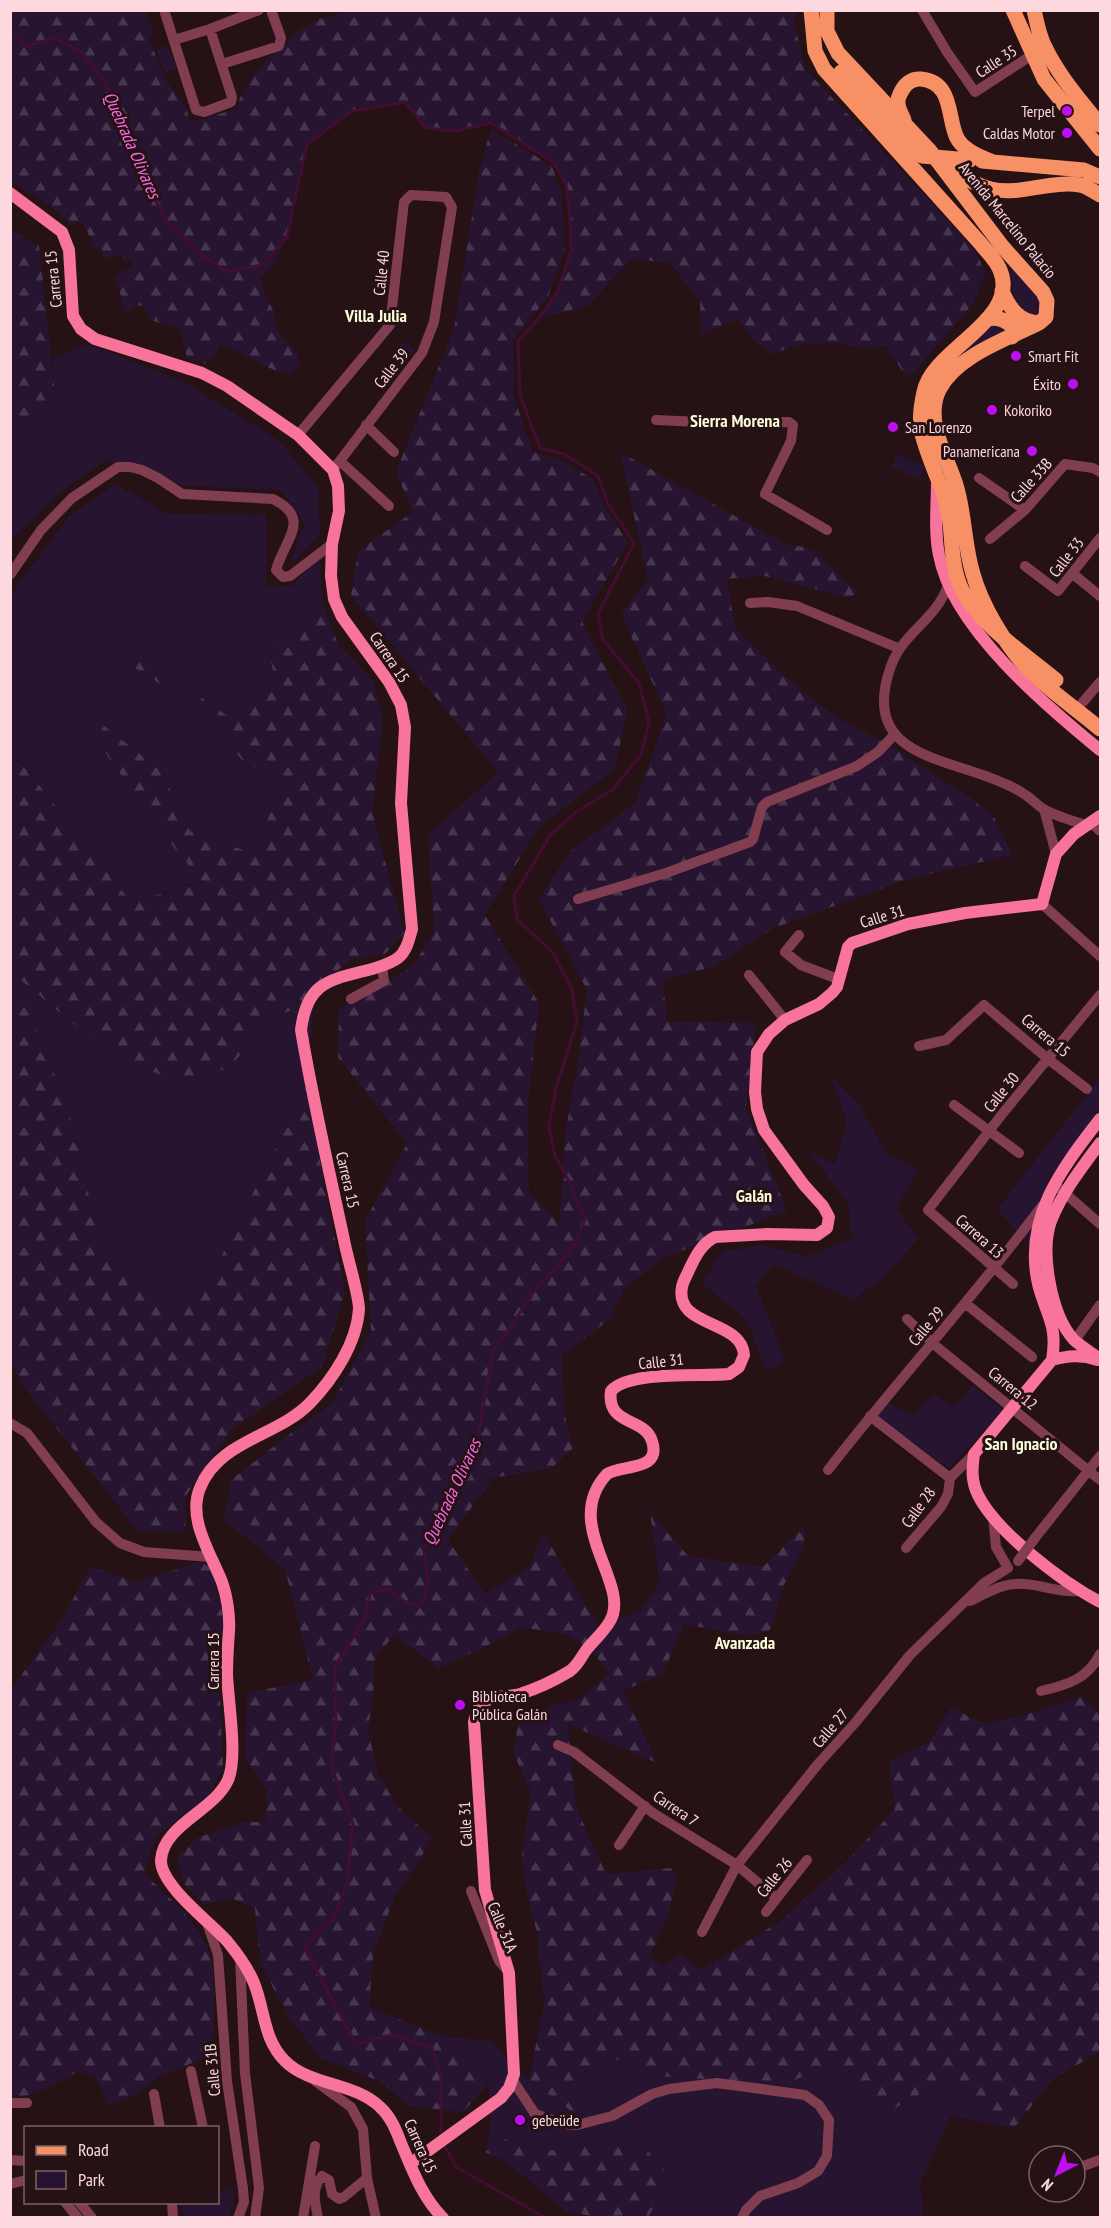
<svg xmlns="http://www.w3.org/2000/svg" width="1111" height="2228" font-family="'PT Sans Narrow',sans-serif">
<style>
.green{fill:#261430}
.forest{fill:url(#forest-firs)}
.lines{fill:none;stroke-linecap:round;stroke-linejoin:round}
.stream{stroke:#420d32;stroke-width:3}
.street{stroke:#823e51;stroke-width:10}
.secondary{stroke:#f8749b;stroke-width:12}
.primary{stroke:#f79165;stroke-width:15}
.street-bridge{stroke:#823e51;stroke-width:10}
.primary-bridge{stroke:#f79165;stroke-width:15}
.poi-dot{fill:#c00ef2;stroke:#261114;stroke-width:2}
.labels{text-anchor:middle;stroke-width:6;stroke-linejoin:round;paint-order:stroke}
.street-label{font-size:16px;fill:#fdd8df;stroke:#261114}
.poi-label{font-size:16px;fill:#fdd8df;stroke:#261114;text-anchor:start}
.water-label{font-size:18px;font-style:italic;fill:#f76be3;stroke:#261114}
.neighbourhood-label{font-size:18px;font-weight:bold;fill:#fbfdd9;stroke:#261114}
</style>
<defs>
<pattern id="forest-firs" width="22" height="20" patternUnits="userSpaceOnUse" patternTransform="scale(1.5)"><rect width="22" height="20" fill="#261430"/><path d="M5 1l3.5 6h-7zM16 11l3.5 6h-7z" fill="#46354e"/></pattern>
</defs>
<rect width="100%" height="100%" fill="#261114"/>
<!-- green -->
<path class="green" d="M168 45 177 69 165 73 156 50Z
M1010 266C1023 277 1045 294 1041 314L1035 315 1019 311 1013 292Z
M994 321 1010 330 945 373 965 348Z
M404 341 415 350 402 368 390 359Z
M88 344 183 381 280 441 318 488 320 534 289 566 305 523 280 490 164 485 107 460 66 488 11 539V455L55 392 52 359Z
M897 454 925 466 919 479 891 467Z
M115 484 169 514 266 515V587L292 586 320 556 322 602 268 646 273 671 263 698 226 715 180 682 131 656 130 665 196 706 243 761 279 782 257 855 190 831 161 771 80 717 166 838 203 881 131 902 11 748 10 595 69 516Z
M10 971 105 1050 230 1067 270 1018 314 1002 306 1087 214 1271 179 1311 100 1247 76 1136Z
M830 1075 859 1103 885 1153 918 1169 896 1210 919 1238 884 1277 853 1300 774 1264 756 1286 785 1360 766 1372 747 1320 701 1283 723 1252 760 1245 807 1256 852 1239 848 1203 808 1151 835 1164 847 1121Z
M1100 1078V1112L1049 1179 1027 1244 997 1209Z
M973 1385 1004 1411 949 1468 876 1417 889 1403 914 1416 933 1394 954 1407Z
M441 2036 491 2041 529 2080 574 2114 583 2075 625 2056 658 2076 736 2081 773 2094 793 2081 834 2061 884 2114 951 2077 1014 2128 951 2116 920 2184 924 2217H648L657 2202 675 2182 610 2142 547 2151 505 2139 485 2152 491 2122 488 2084 475 2057Z
M233 2188V2207L229 2217H184L180 2203 218 2202V2191Z"/>
<!-- forest -->
<path class="forest" d="M11 11H145L154 32 149 38 163 75 186 108 190 121H197L235 109C242 93 250 77 262 65 274 53 284 51 291 35L320 19 350 11H797L794 22 805 69 966 239 977 255 986 273 972 304 964 315 910 376 901 369 886 345 865 349 841 343 802 344 771 354 751 338 739 319 701 334 700 302 670 263 632 259 587 306 539 318 557 293 571 251 570 220 566 184 554 163 491 123 456 131 426 128 405 102 352 111 307 144C297 185 292 251 260 279 263 293 270 301 274 314 275 319 275 325 277 329 285 345 296 343 300 365L291 374C266 372 245 350 220 345L213 359H207L205 364 187 357 180 329 147 319 148 313 142 306 136 305 127 314 114 276 132 267 131 261 124 259 121 254 104 259 101 249H95L83 222 71 225 49 205 11 181Z
M491 129 552 166 562 195 565 249 548 297 513 340 514 397 533 452 560 460 593 479 604 507 628 542 582 622 627 710 615 769 539 827 485 915 539 1003 528 1101 529 1192 559 1223 566 1129 578 1062 587 990 539 899 569 852 635 803 667 714 621 614 648 579 620 452 787 545C814 546 819 555 836 573 842 580 851 586 859 592L849 598 765 576 727 579 735 628 780 672 835 717 884 742 971 798 994 817 1012 855 908 879 774 928 715 966 663 980 667 1022 756 1023 746 1107 787 1211 663 1258 624 1289 609 1320 562 1355 564 1411 573 1448 552 1468 493 1478 448 1540 485 1594 529 1567 543 1532 598 1627 640 1611 660 1581 650 1513 688 1556 763 1567 805 1525 804 1545 784 1585 770 1630 749 1636 684 1624 663 1673 623 1691 657 1763 568 1724 576 1807 606 1874 671 1868 677 1880 667 1917 650 1957 663 1966 681 1955 701 1970 779 1922 848 1860 895 1809 889 1761 929 1742 951 1708 986 1724 1042 1710 1080 1697 1100 1713V2052L1054 2078 1014 2128 951 2077 884 2114 834 2061 793 2081 773 2094 736 2081 658 2076 625 2056 584 2075 575 2114 529 2080 544 2004 537 1933 525 1885 522 1854 531 1793 513 1752 520 1715 579 1699 609 1674 590 1648 565 1634 521 1627 485 1647 438 1668 394 1635 375 1658 373 1696 368 1729 377 1772 397 1806 432 1838 419 1861 395 1896 373 1954 369 2007 441 2036 475 2057 488 2084 463 2112 409 2106 379 2081 321 2058 290 2019 260 1963 255 1908 231 1898 204 1905 185 1885 176 1859 196 1838 245 1822H265L267 1791 246 1759 247 1693 313 1680 285 1569 224 1520 231 1480 282 1440 333 1402 371 1330 365 1221 407 1144 338 1057 339 1009 412 967 434 933 428 835 498 772 351 596 358 551 413 512 396 472 454 329 479 171Z
M11 230 39 246 55 392 11 455Z
M322 602 338 644 374 682 383 723 372 812 404 933 385 954 352 959 327 979 314 1002 270 1018 230 1067 179 1083 105 1050 11 972 46 1050 76 1136 100 1247 179 1311 214 1271 306 1087 345 1293 322 1367 231 1430 185 1497 186 1532 138 1531 20 1382 11 1360 10 748 131 902 203 882 166 838 80 717H93L161 771 190 831 257 855 279 782 243 761 196 706 130 665 132 655 180 682 226 715 263 698 273 671 268 646Z
M200 1562 212 1568 227 1635 219 1674 223 1767 210 1794 156 1837 144 1873C166 1895 192 1916 206 1944 220 1973 213 2024 211 2055L159 2077 138 2093 110 2106 95 2078 79 2071C57 2083 36 2097 11 2097L10 1691 62 1619 91 1566 135 1582Z
M505 2139 547 2151 610 2142 642 2145 675 2182 657 2202 648 2217H597L565 2211 507 2162 485 2152Z"/>
<g class="lines">
<!-- stream -->
<path class="stream" d="M10 30 27 46 54 38 81 52 102 77 123 117 142 176 167 221 199 253 227 272 262 265 287 237 307 144 352 111 405 102 426 128 456 131 491 123 554 163 566 184 570 220 571 251 557 293 539 318 518 341 520 395 540 448 564 454 598 476 608 504 634 543 598 614 603 640 639 683 649 721 641 755 613 789 575 813 551 834 514 896 517 919 553 953 572 989 577 1022 556 1088 549 1126 555 1156 570 1183 585 1219 575 1245 533 1293 507 1332 493 1351 479 1432 463 1476 424 1549 428 1585 421 1607 406 1603 389 1589 370 1593 366 1616 335 1667 336 1724 331 1767 353 1824 347 1882 334 1918 304 1947 356 2044 391 2035 432 2048 441 2077V2137
M443 2143 456 2167 546 2218"/>
<!-- street -->
<path class="street" d="M164 10 196 110 204 112 231 102 232 97 210 29
M922 10 947 52 975 92 1032 55
M174 40 210 29 259 10
M222 64 279 46 281 38 271 10
M656 420 722 423 789 422 793 425 791 441 765 494 827 530
M366 425 394 452
M298 435 390 325 404 202 411 195 446 197 452 207 434 322 422 353 333 470
M341 462 389 506
M979 478 1025 510
M990 539 1025 510 1065 464 1093 468 1100 472
M1025 566 1058 591 1100 538
M1073 574 1100 596
M10 575 41 530 72 498 118 467H130L142 470 158 478 182 494 273 499C313 519 284 540 276 570L283 577 290 576 332 544
M948 585C937 619 903 632 891 666 858 757 946 757 1003 783 1011 786 1020 791 1027 796 1033 800 1038 806 1045 810 1058 817 1074 821 1088 826
M750 603 768 602 797 606 898 648
M1083 702 1100 682
M1044 809 1056 854
M1092 823 1100 831
M578 899 666 873 750 842 753 839 762 807 767 802 857 766 878 752 895 734
M1042 904 1100 956
M799 935 785 952 801 965 838 979
M749 975 785 1020
M351 999 384 981 382 966
M919 1046 946 1040 984 1005 1048 1059 1087 1089
M954 1105 1019 1153
M1059 1188 1100 1224
M1013 1284 928 1210 1003 1113 1100 995
M965 1303 1032 1357
M907 1319 931 1342 1100 1480
M1075 1340 1100 1305
M870 1416 950 1478
M10 1423 27 1433 96 1522 120 1543 144 1552 211 1557
M828 1470C898 1380 974 1297 1042 1206
M1035 1538 1100 1456
M906 1548 941 1507 948 1494 950 1478 974 1454
M970 1601C987 1593 1004 1582 1024 1584 1045 1585 1055 1593 1079 1591
M1041 1691C1067 1685 1088 1679 1100 1654
M558 1745 574 1752 653 1813 737 1865 776 1898
M619 1845 645 1806
M471 1891 499 1961 507 1970
M766 1912 807 1860
M206 1920 218 1955 227 2081 243 2189 244 2202 238 2218
M702 1932 737 1865 818 1764 855 1723 910 1655 984 1583 1008 1568 996 1547 993 1517
M240 1958 245 2073 259 2188 255 2218
M191 2071 203 2128
M512 2079 535 2114 563 2124 577 2125 612 2116 652 2094 669 2089 717 2083 805 2095 819 2105 829 2120 827 2156 818 2171 798 2183 760 2196 746 2210 742 2218
M315 2081 351 2107 363 2129 367 2178 376 2218
M154 2094 160 2128
M10 2103H27
M10 2160 26 2161
M1075 2169 1100 2160
M10 2184 26 2180
M65 2202 78 2218
M79 2202 92 2218
M172 2202 173 2218
M303 2218 315 2146
M318 2218C315 2202 311 2189 322 2176L329 2180 332 2194 339 2199 344 2197 367 2178"/>
<!-- secondary -->
<path class="secondary" d="M10 193 62 232 69 250 73 316 81 329 95 339 202 373 227 386 298 435 333 470 338 486 339 511 332 544 331 576 334 599 342 617 389 682 401 705 405 727 401 803 412 929C409 939 407 951 398 958 390 964 381 966 372 969 330 980 307 981 301 1030 313 1101 329 1170 344 1240 347 1257 359 1295 359 1309 357 1343 333 1379 310 1403 277 1437 219 1440 200 1488 187 1519 211 1554 222 1582 227 1596 230 1616 229 1631 228 1645 227 1660 227 1674 228 1701 238 1758 228 1780 214 1811 163 1825 161 1860 160 1885 210 1922 227 1941 237 1953 248 1968 254 1983 265 2010 263 2039 285 2061 310 2086 354 2082 380 2107 391 2117 396 2130 401 2143 412 2169 422 2197 443 2218
M937 481C937 505 934 532 939 555 952 627 1046 706 1100 750
M1100 1119C1062 1168 1023 1218 1038 1284 1046 1316 1058 1324 1052 1360L974 1454C972 1469 971 1481 978 1495 996 1532 1064 1583 1100 1602
M1100 1143C1082 1167 1062 1193 1051 1221 1040 1252 1051 1315 1074 1340 1082 1347 1092 1353 1100 1359
M1052 1360C1067 1356 1081 1354 1097 1360
M410 2164 501 2098 509 2088 514 2074 509 1973 485 1890 474 1722C476 1715 478 1706 484 1702 494 1695 509 1697 520 1694 536 1689 555 1680 570 1671 578 1665 581 1657 587 1649 594 1640 604 1632 610 1621 632 1584 560 1525 607 1474 622 1464 662 1472 652 1441 645 1417 606 1426 611 1391 630 1370 702 1377 729 1374L739 1367 744 1355C742 1319 674 1328 682 1287 683 1281 687 1275 689 1270 695 1257 702 1243 715 1237L768 1234 817 1235 827 1228 829 1217 823 1206 804 1185 764 1130 757 1109 755 1092 757 1052 769 1034 785 1020 819 1004 832 993 837 987 848 947 852 943 908 924 965 913 1042 904 1056 854 1074 834 1100 816"/>
<!-- primary -->
<path class="primary" d="M811 10 815 51 824 69 981 244C987 252 996 260 1000 270 1021 320 932 349 924 392 921 405 919 422 922 434 926 450 933 467 939 482 945 494 947 508 950 522
M827 10V31L838 53 930 151 1002 246 1043 292 1047 301 1046 317 1039 323C1007 339 956 356 939 390 924 421 947 456 956 485 965 514 964 545 973 574 982 606 1005 644 1027 668 1047 689 1078 710 1100 729
M1013 10 1044 79 1100 149
M1034 10C1037 23 1039 36 1045 47 1058 75 1081 101 1100 125
M904 120C900 111 895 103 900 94 904 85 911 78 921 79 954 82 947 119 957 138 963 150 980 157 991 161
M982 161 1084 170 1100 177
M947 163C960 174 973 185 991 189 1020 196 1050 180 1080 185 1087 186 1094 192 1100 195
M1002 291C1010 309 1019 322 1039 323
M987 319C997 317 1006 319 1013 328L1012 337"/>
<!-- street-bridge -->
<path class="street-bridge" d="M1018 1561 1035 1538"/>
<!-- primary-bridge -->
<path class="primary-bridge" d="M841 72 907 145 922 156 970 160
M950 522C952 543 952 570 962 590 981 626 1025 654 1056 680"/>
</g>
<!-- markers -->
<g class="poi-dot">
<circle cx="1067" cy="111" r="6"/>
<circle cx="1067" cy="133" r="6"/>
<circle cx="1016" cy="356" r="6"/>
<circle cx="1073" cy="384" r="6"/>
<circle cx="992" cy="410" r="6"/>
<circle cx="893" cy="427" r="6"/>
<circle cx="1032" cy="451" r="6"/>
<circle cx="460" cy="1705" r="6"/>
<circle cx="520" cy="2120" r="6"/>
</g>
<g class="labels">
<!-- street labels -->
<g class="street-label">
<text transform="translate(996 61) rotate(-33)" y="6">Calle 35</text>
<text transform="translate(1008 220) rotate(51)" y="6">Avenida Marcelino Palacio</text>
<text transform="translate(381 273) rotate(-84)" y="6">Calle 40</text>
<text transform="translate(53 279) rotate(-96)" y="6">Carrera 15</text>
<text transform="translate(391 368) rotate(-52)" y="6">Calle 39</text>
<text transform="translate(1031 480) rotate(-48)" y="6">Calle 33B</text>
<text transform="translate(1066 557) rotate(-52)" y="6">Calle 33</text>
<text transform="translate(390 657) rotate(56)" y="6">Carrera 15</text>
<text transform="translate(882 916) rotate(-17)" y="6">Calle 31</text>
<text transform="translate(1046 1035) rotate(40)" y="6">Carrera 15</text>
<text transform="translate(1001 1092) rotate(-51)" y="6">Calle 30</text>
<text transform="translate(348 1180) rotate(77)" y="6">Carrera 15</text>
<text transform="translate(980 1236) rotate(41)" y="6">Carrera 13</text>
<text transform="translate(926 1326) rotate(-50)" y="6">Calle 29</text>
<text transform="translate(661 1361) rotate(-6)" y="6">Calle 31</text>
<text transform="translate(1013 1388) rotate(39)" y="6">Carrera 12</text>
<text transform="translate(918 1507) rotate(-54)" y="6">Calle 28</text>
<text transform="translate(213 1661) rotate(-90)" y="6">Carrera 15</text>
<text transform="translate(830 1728) rotate(-49)" y="6">Calle 27</text>
<text transform="translate(676 1808) rotate(34)" y="6">Carrera 7</text>
<text transform="translate(465 1824) rotate(-93)" y="6">Calle 31</text>
<text transform="translate(774 1877) rotate(-51)" y="6">Calle 26</text>
<text transform="translate(503 1927) rotate(67)" y="6">Calle 31A</text>
<text transform="translate(212 2070) rotate(-95)" y="6">Calle 31B</text>
<text transform="translate(421 2146) rotate(66)" y="6">Carrera 15</text>
</g>
<!-- poi labels -->
<g class="poi-label">
<text x="1055" y="117" text-anchor="end">Terpel</text>
<text x="1055" y="139" text-anchor="end">Caldas Motor</text>
<text x="1028" y="362">Smart Fit</text>
<text x="1061" y="390" text-anchor="end">Éxito</text>
<text x="1004" y="416">Kokoriko</text>
<text x="905" y="433">San Lorenzo</text>
<text x="1020" y="457" text-anchor="end">Panamericana</text>
<text x="472" y="1702">Biblioteca<tspan x="472" dy="18">Pública Galán</tspan></text>
<text x="532" y="2126">gebeüde</text>
</g>
<!-- water labels -->
<g class="water-label">
<text transform="translate(132 145) rotate(66)" y="6">Quebrada Olivares</text>
<text transform="translate(452 1492) rotate(-65)" y="6">Quebrada Olivares</text>
</g>
<!-- neighbourhood labels -->
<g class="neighbourhood-label">
<text x="376" y="322">Villa Julia</text>
<text x="735" y="427">Sierra Morena</text>
<text x="754" y="1202">Galán</text>
<text x="1021" y="1450">San Ignacio</text>
<text x="745" y="1649">Avanzada</text>
</g>
</g>
<!-- border -->
<rect width="1111" height="2228" fill="none" stroke="#fdd8df" stroke-width="24"/>
<!-- legend -->
<rect x="24" y="2126" width="195" height="78" fill="#261114" stroke="#7c6165" stroke-width="1.5"/>
<rect x="36" y="2146" width="30" height="9" fill="#f79165" stroke="#7c6165" stroke-width="1.5"/>
<text x="78" y="2156" font-size="18" fill="#fdd8df">Road</text>
<rect x="36" y="2171" width="30" height="18" fill="#261430" stroke="#7c6165" stroke-width="1.5"/>
<text x="78" y="2186" font-size="18" fill="#fdd8df">Park</text>
<!-- north arrow -->
<g transform="translate(1057 2174) rotate(222)"><circle r="28" fill="#261114" stroke="#7c6165" stroke-width="1.5"/>
<path d="M0-4.5L10 22L0 15L-10 22Z" fill="#c00ef2"/>
<text y="-9" font-size="16" font-weight="bold" text-anchor="middle" fill="#fdd8df">N</text>
</g>
</svg>
